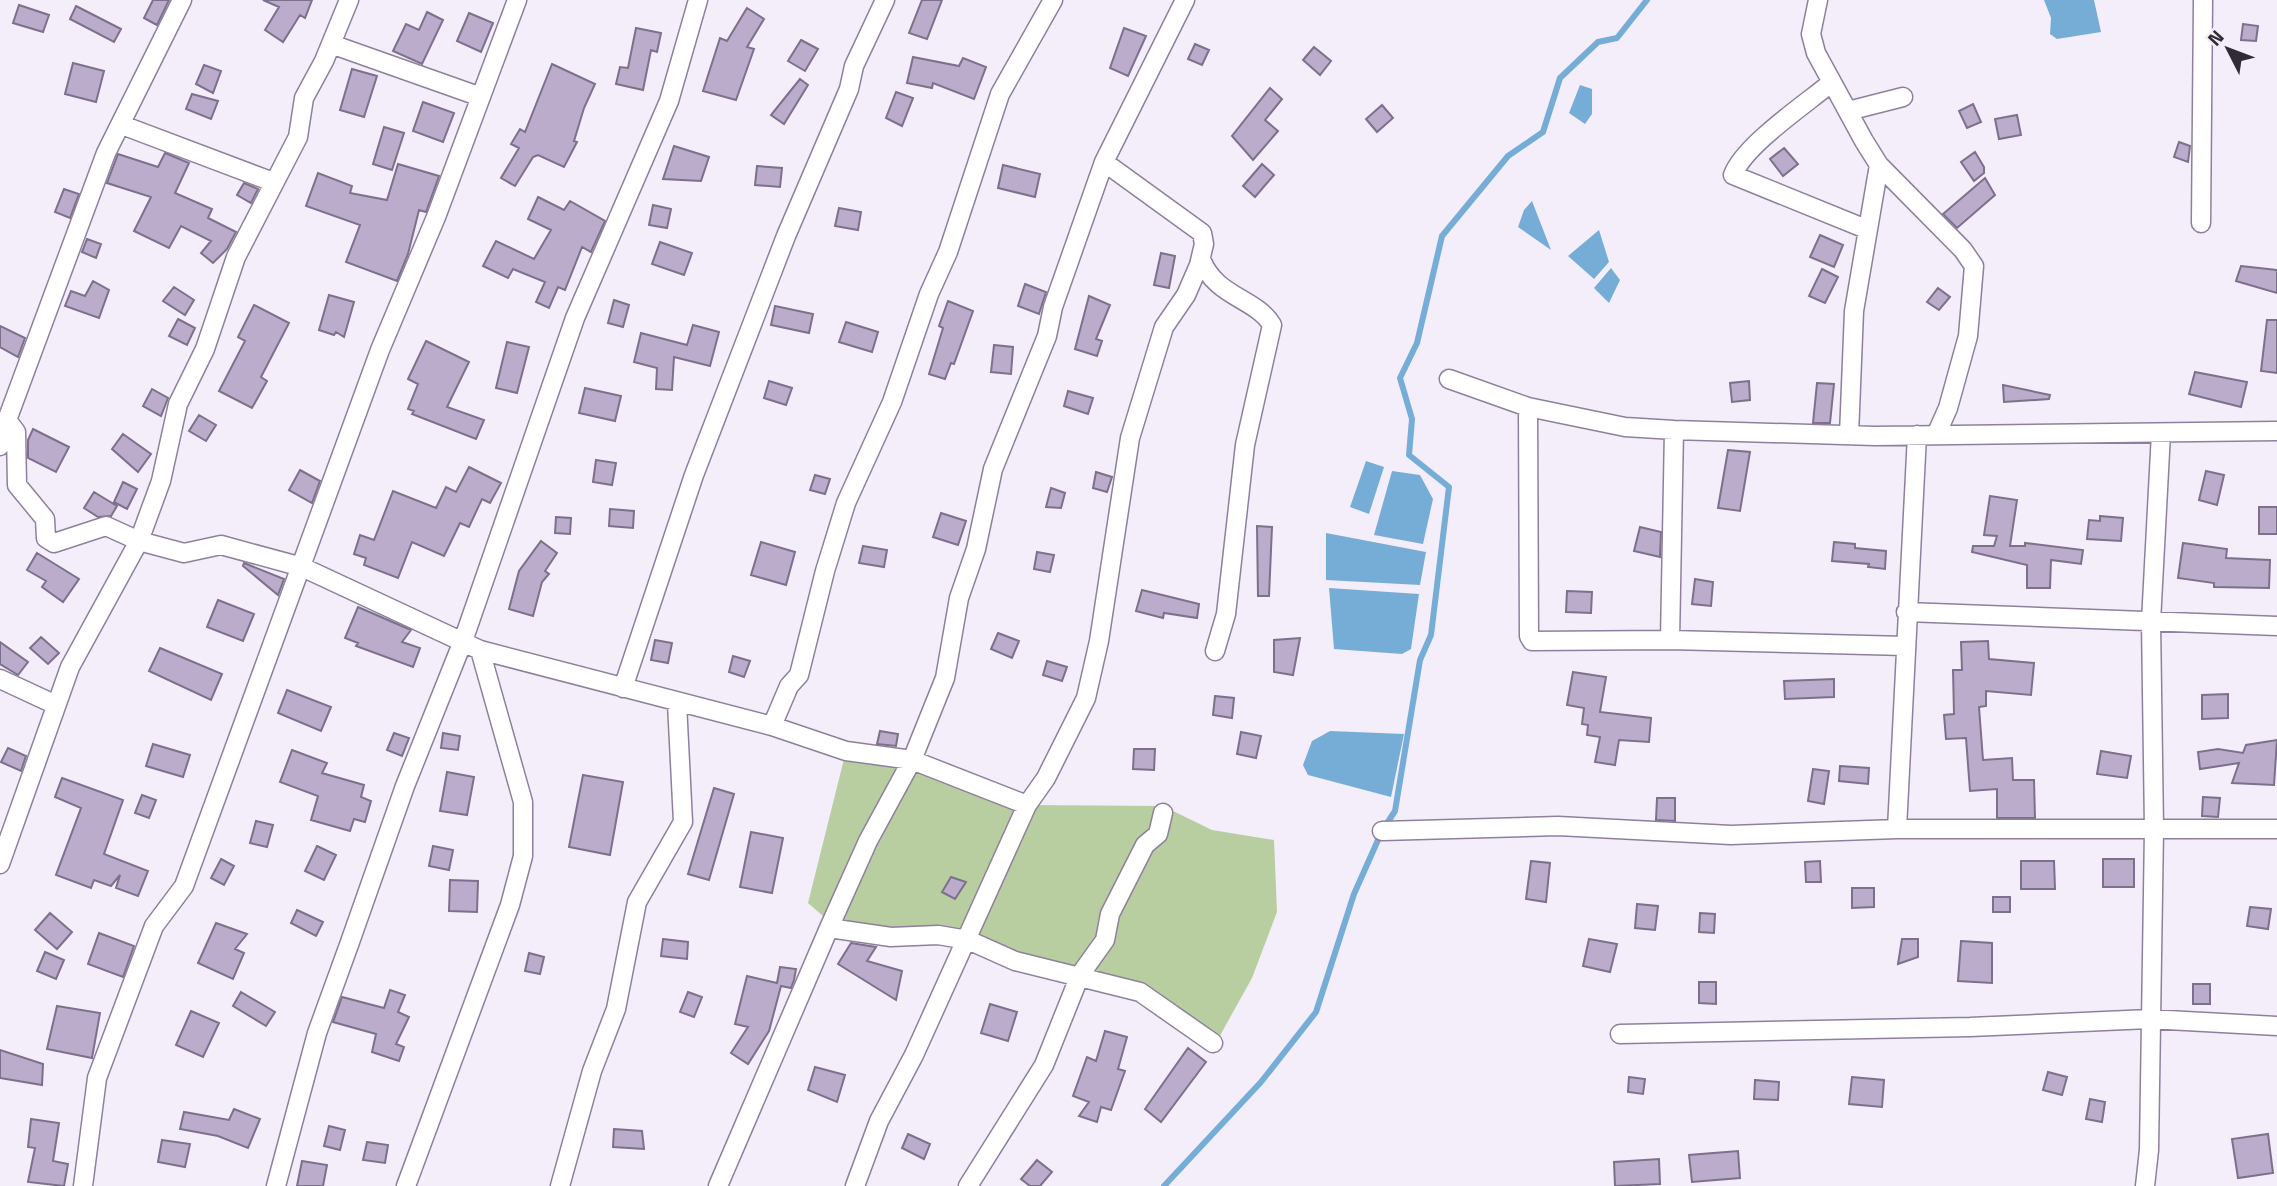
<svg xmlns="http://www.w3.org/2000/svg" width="2277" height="1186" font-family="'Titillium Web',sans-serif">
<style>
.green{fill:#b9cea0}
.water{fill:#76add6}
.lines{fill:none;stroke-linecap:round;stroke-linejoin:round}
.stream{stroke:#76add6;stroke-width:6}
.building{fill:#baacca;stroke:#7d708c;stroke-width:2}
.street-casing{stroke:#8e809d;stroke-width:21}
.street{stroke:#fff;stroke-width:18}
</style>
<rect width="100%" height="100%" fill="#f4eefb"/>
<!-- green -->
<path class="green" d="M846 751 912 760 1027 805 1163 806 1212 830 1274 840 1277 912 1252 978 1217 1041 1174 1013 1081 973 893 933 831 923 808 903Z"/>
<!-- water -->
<path class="water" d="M2044 0H2094L2101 32 2057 39 2050 34 2051 18Z
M1580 85 1592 89V114L1585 124 1569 113Z
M1532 201 1551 250 1518 227 1524 210Z
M1599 230 1609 262 1594 279 1568 256Z
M1611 268 1620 280 1609 303 1594 288Z
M1366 461 1384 467 1369 514 1350 507Z
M1392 471 1420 475 1433 499 1423 544 1374 535Z
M1326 533 1426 552 1420 585 1326 580Z
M1329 588 1419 594 1411 649 1402 654 1334 649Z
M1330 731 1404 734 1391 797 1308 775 1303 765 1312 741Z"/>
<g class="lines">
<!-- stream -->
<path class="stream" d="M1164 1186 1261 1082 1316 1012 1354 894 1382 831 1395 811 1420 660 1431 635 1449 487 1409 455 1412 419 1400 378 1417 343 1442 236 1508 156 1543 132 1560 78 1598 42 1617 38 1647 0"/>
</g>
<!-- building -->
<path class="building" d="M153 0H169L157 25 144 18Z
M263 0H312L305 18 300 15 283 42 265 30 279 7Z
M922 0H942L927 39 909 33Z
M19 5 49 15 43 32 13 23Z
M76 6 121 29 114 42 70 19Z
M747 8 764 19 747 47 754 49 736 100 703 91 720 38 727 41Z
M427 12 443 20 422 64 393 51 406 24 419 30Z
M469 13 493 23 481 52 457 41Z
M2243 24 2258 26 2256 41 2241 40Z
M636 28 661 33 657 52 651 50 643 90 616 84 620 67 628 68Z
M1124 28 1146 36 1128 76 1110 68Z
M801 40 818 49 805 71 788 61Z
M1195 44 1209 50 1202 65 1188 59Z
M1314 47 1331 61 1320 75 1303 60Z
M913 57 959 66 963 58 986 67 974 99 933 83 932 88 907 83Z
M73 63 104 71 96 102 65 94Z
M552 64 595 84 584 108 574 141 577 142 564 167 538 155 533 157 515 186 501 178 519 148 511 144 520 129 525 132Z
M204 65 221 71 213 93 196 84Z
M352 69 377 76 364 117 340 110Z
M800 79 808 85 784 124 771 115Z
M1270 88 1282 99 1265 120 1278 131 1253 160 1232 136Z
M896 92 913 98 902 126 886 118Z
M192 94 218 101 211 119 186 109Z
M423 102 454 113 443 142 413 131Z
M1973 104 1981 122 1967 128 1959 111Z
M1382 105 1393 118 1377 132 1366 119Z
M2017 115 2021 135 1999 139 1995 119Z
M384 127 404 133 392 170 373 164Z
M2179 142 2190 146 2188 162 2174 157Z
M674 146 709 157 701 181 663 179Z
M1784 148 1798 164 1783 176 1770 159Z
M1975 152 1984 167V173L1974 181 1961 162Z
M165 153 189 163 175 193 212 209 208 218 236 232 227 249 213 263 201 253 211 241 181 226 169 248 134 231 151 197 107 183 118 154 158 167Z
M398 164 439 176 426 212 419 210 408 254 397 281 346 262 360 225 306 206 318 173 352 186 350 193 387 200Z
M1262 164 1274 175 1255 197 1243 186Z
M1003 165 1040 174 1035 197 998 188Z
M757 166 782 168 780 187 755 185Z
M1985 178 1995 195 1957 228 1943 214Z
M244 183 258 189 251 203 237 195Z
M64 189 79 194 70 218 55 212Z
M538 197 564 210 570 201 605 221 591 252 582 247 565 290 558 287 549 308 536 302 545 282 513 269 508 278 483 266 496 241 534 259 551 230 528 219Z
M653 205 671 209 667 228 649 225Z
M839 208 861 212 858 230 835 226Z
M1820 235 1843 245 1834 267 1810 257Z
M87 239 101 244 96 258 82 252Z
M660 242 692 253 684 275 652 264Z
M1161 253 1175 256 1169 288 1154 285Z
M2241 266 2277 270V293L2236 281Z
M1822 269 1838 277 1825 303 1809 296Z
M93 281 109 290 99 318 65 306 71 291 85 296Z
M1025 284 1046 292 1039 314 1018 306Z
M174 287 194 300 185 315 163 301Z
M1938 288 1950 297 1939 310 1927 302Z
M329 295 354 302 344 337 336 332 334 335 319 330Z
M1089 296 1110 305 1096 339 1102 341 1097 356 1075 349Z
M614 300 629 305 623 327 608 323Z
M948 301 973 311 954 364 951 363 945 379 929 374 943 328 939 326Z
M254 305 289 323 261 377 267 381 252 408 219 391 245 341 238 337Z
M775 306 813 314 809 333 771 325Z
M178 319 195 328 187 345 169 336Z
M2267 320H2277V373L2261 371Z
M846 322 878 332 872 352 839 342Z
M693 325 719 332 710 366 674 357 672 390 656 389 657 368 634 362 641 333 687 345Z
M0 326 25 338 18 357 0 347Z
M426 341 469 362 447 407 484 420 476 439 412 414 414 411 408 409 418 384 408 379Z
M507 342 529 347 517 393 496 388Z
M994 345 1013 347 1011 374 991 372Z
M2195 372 2247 382 2241 407 2189 394Z
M769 381 792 388 786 405 764 398Z
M1749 381 1750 400 1732 402 1730 383Z
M1817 383 1834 384 1830 423H1813Z
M2003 385 2050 395 2049 399 2004 402Z
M585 388 621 396 615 421 579 413Z
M152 389 168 398 161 416 143 406Z
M1068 391 1093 398 1088 414 1064 406Z
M199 415 216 425 206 441 189 431Z
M33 429 69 447 56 472 28 458V440Z
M123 434 151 454 138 472 112 449Z
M1728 450 1750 452 1740 511 1718 508Z
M596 460 616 463 612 485 593 482Z
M469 467 501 483 490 503 482 499 469 527 460 523 444 556 412 542 398 578 364 565 366 558 354 554 360 535 374 540 393 491 436 508 446 487 456 492Z
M300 470 320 481 312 503 289 490Z
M2206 471 2224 475 2217 505 2199 500Z
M1096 472 1112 477 1107 492 1093 488Z
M815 475 830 479 825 494 810 490Z
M123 482 137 489 127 509 114 502Z
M1051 488 1065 493 1061 508 1046 507Z
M94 492 117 506 111 516 98 517 84 508Z
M1990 496 2017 500 2010 546H2025V543L2083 550 2081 564 2051 560 2050 588H2027V565L1972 552 1973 546H1994L1997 536 1984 535Z
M2259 507H2277V534H2259Z
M610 509 634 511 633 528 609 526Z
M941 513 966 521 958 545 933 537Z
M2100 516 2123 518 2121 541 2087 539 2089 520 2100 521Z
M556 517 571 518 570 534 555 533Z
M1257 526 1272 527 1269 596H1258Z
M1640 527 1661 532 1660 557 1634 551Z
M541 541 557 553 545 571 549 574 542 582 533 616 509 609 519 571Z
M761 542 795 552 786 585 751 575Z
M1834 542 1855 544V548L1886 551 1885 569 1868 567 1869 564 1832 561Z
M2183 543 2227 549 2226 558 2270 560 2269 588 2214 587V583L2178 578Z
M863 546 887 550 884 567 859 563Z
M1037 552 1054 555 1050 572 1034 569Z
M37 553 79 579 63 602 42 587 46 581 27 570Z
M244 563 284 579 278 595 243 566Z
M1695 579 1713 582 1711 606 1692 604Z
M1142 590 1199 604 1197 618 1164 613 1163 618 1136 611Z
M1567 591 1592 592 1591 613 1566 612Z
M218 600 254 614 243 641 207 627Z
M358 607 411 630 402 642 420 648 413 667 356 646 358 643 345 638Z
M998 633 1019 641 1012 658 991 649Z
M41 637 59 653 48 664 30 648Z
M1300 638 1293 675 1274 672V640Z
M655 640 672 643 668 663 651 660Z
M1988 641 1989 659 2034 663 2031 695 1986 691V706L1979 707 1983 760 2012 758 2013 780H2034L2035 818H1997V789L1970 791 1966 738 1946 739 1944 715 1954 714 1953 670H1962L1961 642Z
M0 642 28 662 18 675 0 664Z
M160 648 222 674 211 700 149 671Z
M733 656 750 661 744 677 729 672Z
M1047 661 1067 667 1062 681 1043 675Z
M1573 672 1606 677 1600 712 1651 718 1649 742 1619 740 1615 765 1595 762 1600 737 1587 735 1588 725 1582 724 1584 708 1567 705Z
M1834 679V697L1785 699 1784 681Z
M287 690 331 707 321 731 278 713Z
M2228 694V718L2202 719V695Z
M1215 696 1234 698 1232 718 1213 715Z
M880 731 898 734 896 746 877 744Z
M1241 732 1261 736 1256 758 1237 754Z
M394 733 409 738 402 756 387 750Z
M443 733 460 736 458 750 441 748Z
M2277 740 2274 785 2232 783 2239 763 2200 769 2198 752 2218 749 2243 753 2246 745Z
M153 744 190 755 183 777 146 766Z
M8 748 26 756 21 771 1 762Z
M1134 749H1155L1154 770 1133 769Z
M292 750 327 763 322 773 364 785 361 797 371 801 365 822 354 819 350 831 311 820 318 796 280 782Z
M2101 751 2131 756 2127 778 2097 774Z
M1840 766 1869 768 1868 784 1839 781Z
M1813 769 1829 771 1824 804 1808 801Z
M447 772 474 777 467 815 440 811Z
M583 775 623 782 610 855 569 847Z
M62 778 123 800 104 854 148 871 138 896 116 888 120 875 111 886 94 880 91 888 56 875 81 808 55 797Z
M714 788 734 794 709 880 688 874Z
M142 795 156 800 149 818 135 813Z
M2203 797 2220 798 2218 817 2202 816Z
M1657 798H1675V821L1656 820Z
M256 821 273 825 267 847 250 843Z
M751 832 783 838 772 893 740 887Z
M317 846 336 855 324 880 305 871Z
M433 846 453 850 449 870 429 866Z
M221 859 234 866 224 885 211 878Z
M2103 859H2134V887H2103Z
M1531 861 1550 863 1546 902 1526 899Z
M1820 861 1821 882H1806L1805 862Z
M2021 861H2054L2055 889H2021Z
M951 877 966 882 955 899 942 892Z
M450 880 478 881 477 912 449 911Z
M1852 888H1874V907L1852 908Z
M1993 897H2010V912H1993Z
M1637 904 1658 906 1655 930 1635 928Z
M2250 907 2271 909 2268 929 2247 926Z
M297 910 323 922 316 936 291 923Z
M50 913 72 932 57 949 35 930Z
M1700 913 1715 914 1714 933 1699 932Z
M216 923 247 934 235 949 244 953 233 979 198 963Z
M99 933 134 946 123 977 88 964Z
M663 939 688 942 687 959 661 956Z
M1589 939 1617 944 1610 972 1583 966Z
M1902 939H1918V957L1898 964Z
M1961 941 1992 943V983L1958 981Z
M851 943 876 947 867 961 902 971 896 1000 838 964Z
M45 952 64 960 56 979 37 971Z
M529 953 544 957 540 974 525 971Z
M780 967 796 969 794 980 791 988 781 986 769 1031 748 1064 731 1053 748 1027 735 1024 747 976 777 983Z
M1699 982H1716V1004L1699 1003Z
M2193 984H2210V1004H2193Z
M390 990 405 995 398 1012 409 1017 396 1044 404 1047 399 1061 372 1052 376 1034 333 1022 342 997 384 1008Z
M241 992 275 1012 266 1026 233 1006Z
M688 992 702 997 694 1017 680 1012Z
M990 1004 1017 1012 1008 1041 981 1033Z
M57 1006 100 1013 92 1058 47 1049Z
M191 1011 219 1023 203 1057 176 1045Z
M1105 1031 1127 1037 1118 1069 1125 1071 1111 1110 1101 1107 1097 1122 1079 1116 1089 1102 1073 1096 1087 1057 1096 1061Z
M1188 1048 1206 1062 1161 1122 1145 1109Z
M0 1050 43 1064 42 1085 0 1078Z
M815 1067 845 1075 837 1102 808 1090Z
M2048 1072 2067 1077 2062 1095 2043 1090Z
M1629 1077 1645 1079 1643 1094 1628 1092Z
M1852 1077 1884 1080 1882 1107 1849 1104Z
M1755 1080 1779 1082 1778 1100 1754 1099Z
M2090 1099 2105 1102 2102 1122 2086 1119Z
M234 1109 260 1119 248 1148 218 1136 180 1129 184 1112 229 1120Z
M31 1119 59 1123 53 1161 68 1164 64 1186 28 1182 35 1148 28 1147Z
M329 1126 345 1130 340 1150 324 1146Z
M614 1129 642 1131 644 1149 613 1147Z
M908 1134 930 1144 924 1159 902 1148Z
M2268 1134 2273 1173 2238 1178 2232 1139Z
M162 1140 190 1144 185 1167 158 1162Z
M367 1142 388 1145 385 1163 363 1160Z
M1738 1151 1740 1178 1692 1182 1689 1155Z
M1659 1159 1660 1184 1615 1186 1614 1162Z
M1037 1160 1052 1172 1040 1186H1030L1021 1179Z
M302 1161 327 1165 323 1186H297Z"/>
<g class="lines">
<defs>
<path id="street" d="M1818 0 1811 34 1816 53 1864 141 1879 165 1963 250 1974 266 1968 336 1948 408 1936 435
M331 44 481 97
M1832 82C1806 104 1744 145 1733 175L1866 229
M1848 111 1903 97
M122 125 273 182
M2201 223 2203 0
M1201 259C1215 297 1256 298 1272 325L1245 445 1226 614 1215 651
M1449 379 1528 407 1625 427 1674 430 1875 436 2277 431
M1528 407 1529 636 1532 641 1670 640 1905 646
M7 420 16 432 17 485 45 519 46 538 54 543 106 526 139 541 184 553 221 545 302 567 480 650 772 726 846 751 912 760 1027 805
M1849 435 1854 311 1879 165
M0 446 7 420 106 153 182 0
M1906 612 2277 626
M1670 640 1674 430
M0 679 56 705
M623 688 694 475 786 236 849 89 854 66 885 0
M772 726 789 686 799 675 825 571 846 503 892 402 929 294 948 252 1000 94 1053 0
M1897 829 1917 435
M1382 831 1558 826 1731 835 1897 829H2277
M0 864 70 667 139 541 161 481 178 404 205 349 236 257 298 137 304 98 324 61 349 0
M829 928 891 937 938 935 968 940 1015 961 1140 992 1213 1043
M1620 1034 1970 1027 2149 1019 2277 1026
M83 1186 97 1078 154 926 184 886 380 350 436 217 517 0
M276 1186 317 1033 350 942 405 786 463 641 575 318 669 101 698 0
M406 1186 510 905 523 856V802L480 650
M560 1186 592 1071 616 1009 637 902 683 822 677 703
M718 1186 829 928 868 841 912 760 945 678 959 598 976 549 993 469 1047 336 1053 307 1104 162 1185 0
M855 1186 879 1121 914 1055 1027 805 1046 778 1086 698 1099 641 1130 438 1164 327 1186 295 1199 265 1204 244 1202 233 1104 162
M968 1186 1044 1065 1080 975 1105 940 1110 914 1145 845 1158 834 1163 813
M2145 1186 2149 1150 2154 829 2151 622 2161 433"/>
</defs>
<!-- street casing -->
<use href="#street" class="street-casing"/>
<!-- street -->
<use href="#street" class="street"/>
</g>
<!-- north arrow -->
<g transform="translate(2228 49) rotate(312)" stroke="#f4eefb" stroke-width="5" paint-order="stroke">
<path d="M0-5L12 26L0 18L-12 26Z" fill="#302b37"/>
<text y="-10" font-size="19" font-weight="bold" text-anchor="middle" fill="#302b37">N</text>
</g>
</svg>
